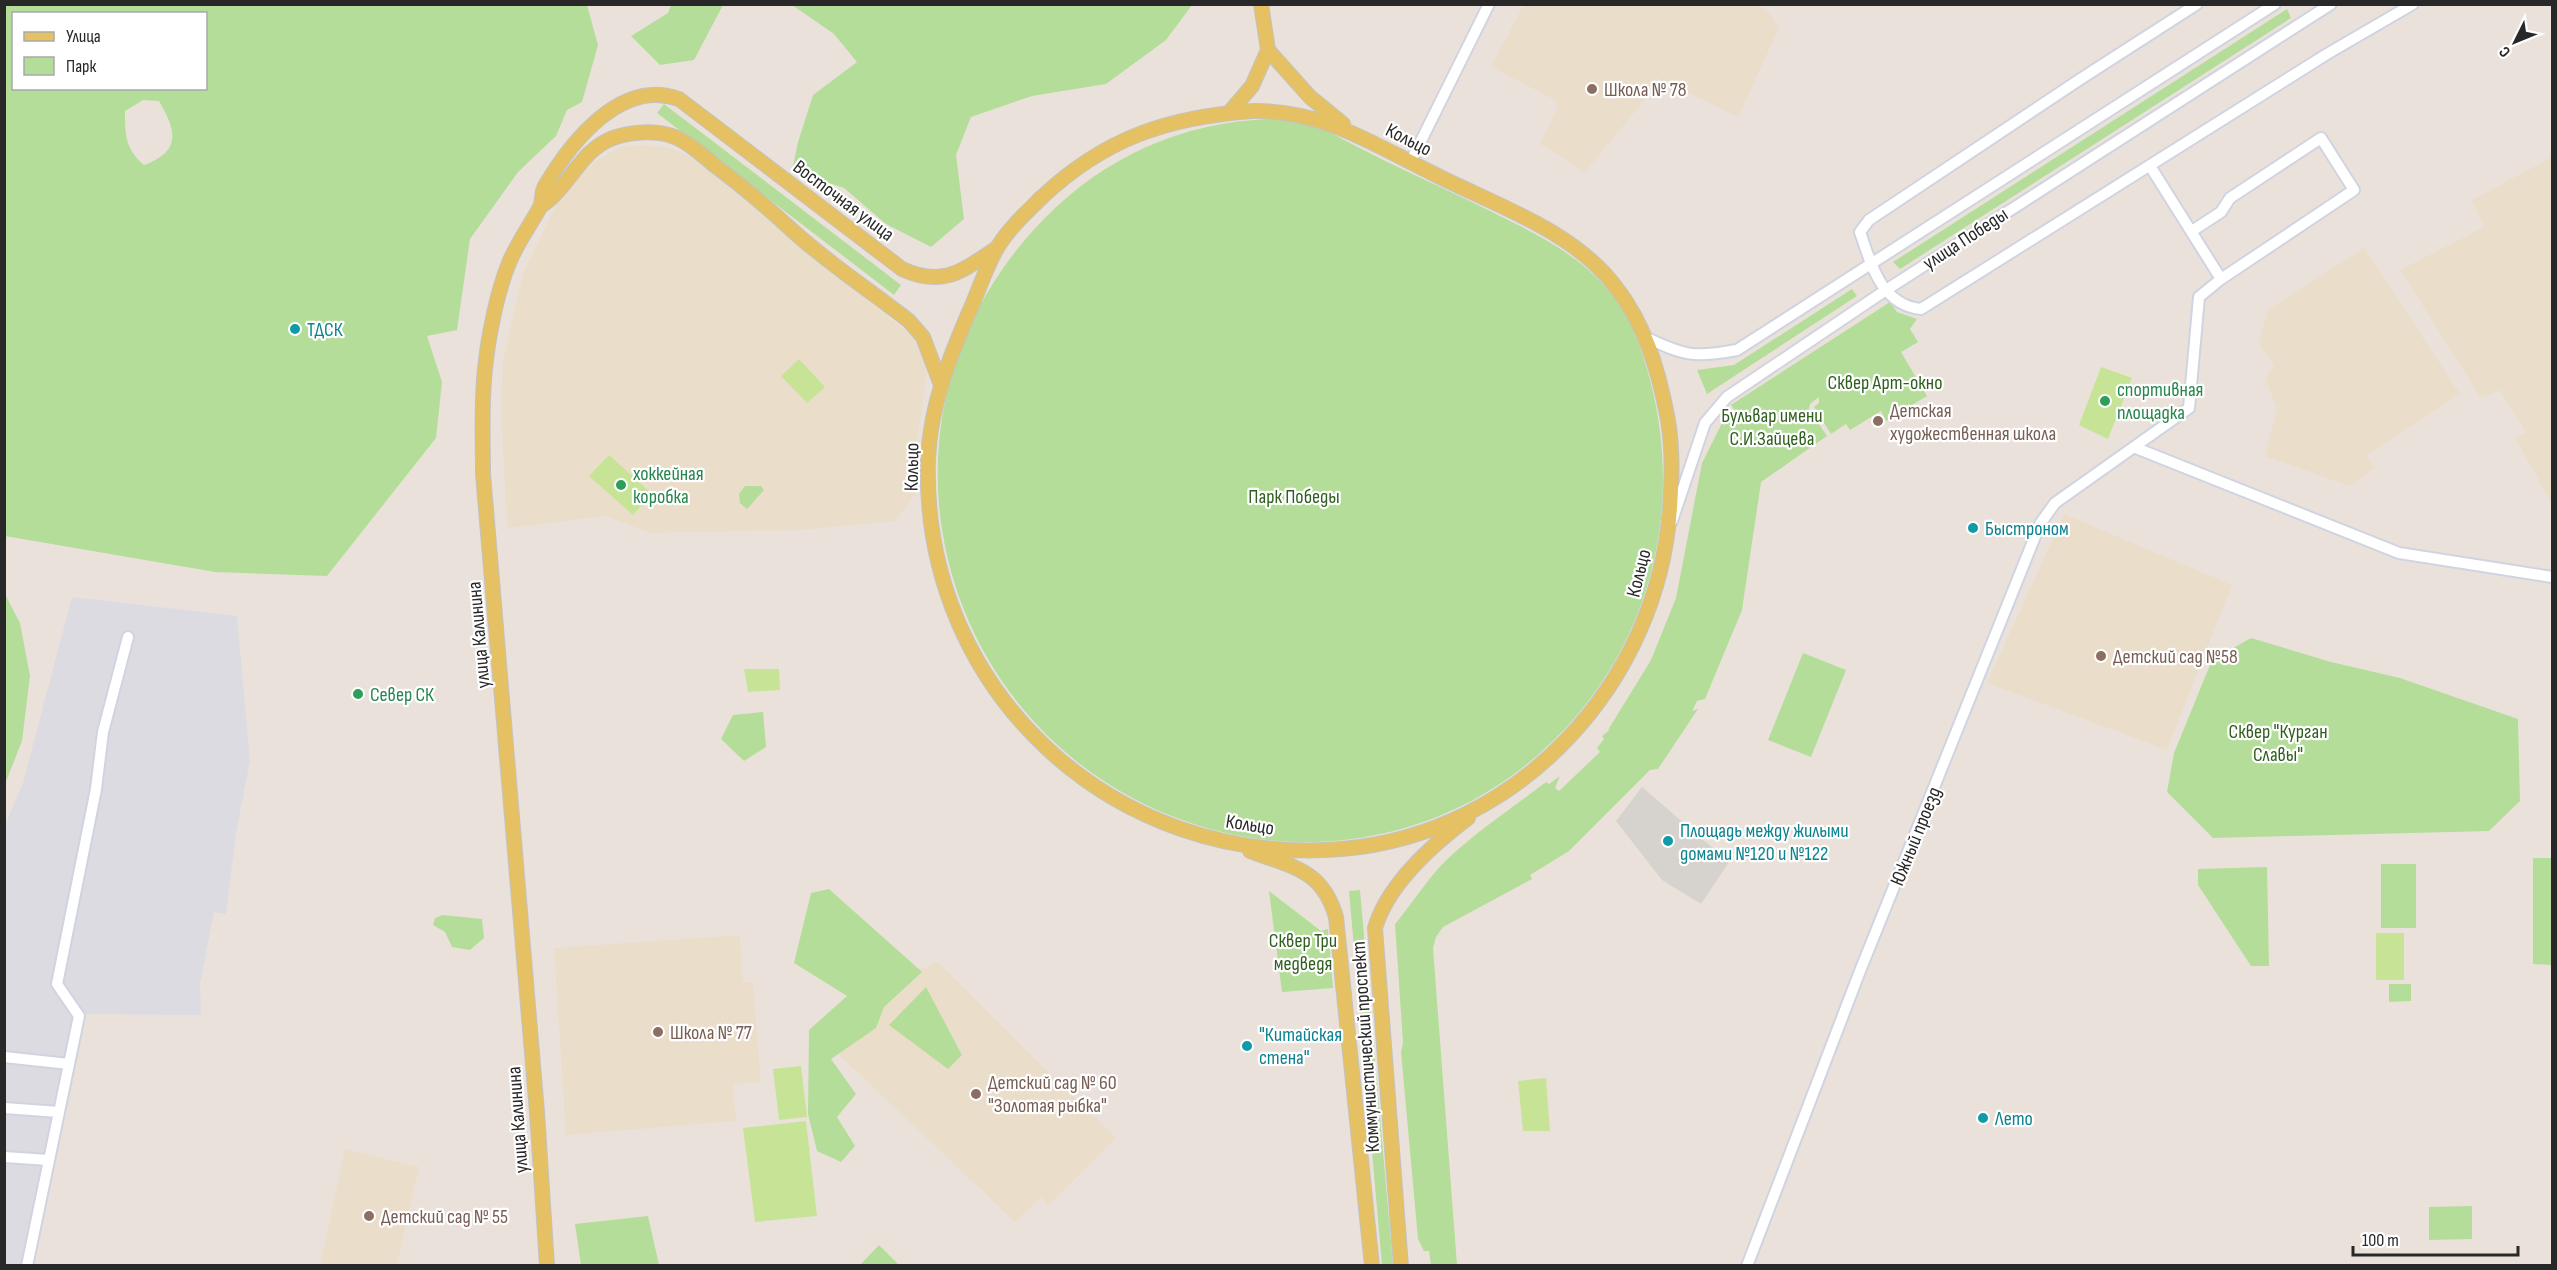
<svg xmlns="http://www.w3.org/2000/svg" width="2557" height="1270" font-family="'Sofia Sans Condensed',sans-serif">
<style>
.industrial{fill:#dcdbe2}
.education{fill:#eadeca}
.green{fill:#b4dd9a;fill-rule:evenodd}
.pitch{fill:#c7e496}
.plaza{fill:#d6d2cd}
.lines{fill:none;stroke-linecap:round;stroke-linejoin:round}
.minor-casing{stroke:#d0d4e0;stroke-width:14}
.major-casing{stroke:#c3c3c3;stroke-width:16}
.minor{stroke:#fff;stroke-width:10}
.major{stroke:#e6c163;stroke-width:14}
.education-dot{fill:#8d6e63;stroke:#fff;stroke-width:2}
.culture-dot{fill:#0f9aa8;stroke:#fff;stroke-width:2}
.leisure-dot{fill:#2e9e5b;stroke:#fff;stroke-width:2}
.labels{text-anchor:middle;stroke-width:4.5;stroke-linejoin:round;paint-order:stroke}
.education-label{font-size:20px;fill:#785e54;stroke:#fff;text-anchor:start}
.street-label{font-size:20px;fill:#282828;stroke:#fff}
.culture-label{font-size:20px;fill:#0d838f;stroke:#fff;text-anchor:start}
.park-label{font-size:20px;fill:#2f5f1e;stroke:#fff}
.leisure-label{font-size:20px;fill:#27864d;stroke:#fff;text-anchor:start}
</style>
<rect width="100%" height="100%" fill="#eae2da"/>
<!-- industrial -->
<path class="industrial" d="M72 597 237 616 250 761 236 833 226 914 214 912 200 984 201 1015 86 1014 32 1265H5L4 828 23 783Z"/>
<!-- education -->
<path class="education" d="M1524 4 1756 5 1767 10 1779 28 1738 117 1656 78 1642 103 1585 172 1540 144 1557 108 1555 100 1491 67Z
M642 145 671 148 694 158 914 338 924 353 928 368 915 451V495L895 521 800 530 650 533 606 516 507 528 501 410 503 361 523 273 558 201 578 176 594 161 619 148Z
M2552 157V504L2515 438 2526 433 2500 390 2481 398 2400 270 2484 227 2472 200Z
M2364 248 2460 394 2366 456 2375 468 2349 486 2265 456 2277 409 2265 378 2274 366 2259 344 2268 310Z
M2064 514 2232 585 2167 750 1987 683Z
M740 935 743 982H753L761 1082 733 1084 736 1121 566 1135 554 948Z
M936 961 1116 1138 1049 1206 1041 1197 1015 1222 835 1051 916 969 928 968Z
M345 1149 419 1167 397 1265H320Z"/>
<!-- green -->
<path class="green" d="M5 4 587 5 598 45 582 102 567 110 556 136 518 172 470 239 457 330 427 336 442 382 436 438 327 576 215 572 5 536ZM14 14H206V88H14ZM143 100 159 101C176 130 182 151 144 165 125 149 125 134 125 111Z
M671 5H723L694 60 660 65 631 36 668 13Z
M792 5H1192L1166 40 1106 84 1032 96 971 117 956 155 964 219 931 247 886 224 844 188 792 171 798 142 813 95 857 62 834 34Z
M2287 9 2291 18 1900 269 1893 262Z
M664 104 901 285 894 295 657 113Z
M1270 119 1294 121 1324 129C1376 158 1431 182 1484 208 1524 228 1564 246 1596 277 1627 307 1641 343 1651 384 1692 544 1626 711 1482 795 1411 836 1327 851 1246 837 954 785 834 435 1043 220 1104 157 1182 122 1270 119Z
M1852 289 1857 296 1707 394 1697 370 1734 365Z
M1890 302 1897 312 1917 319 1910 329 1918 342 1901 352 1927 396 1886 421 1881 411 1850 430 1846 424 1831 434 1814 407 1819 403V397L1810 404 1809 409 1827 436 1761 482 1742 610 1705 699 1697 701 1692 711 1698 709 1658 769 1650 770 1569 851 1530 875 1532 879 1443 927 1436 937 1433 948 1457 1265H1431L1429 1251H1424L1418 1239 1401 1052 1403 1043 1395 924C1415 900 1430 874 1454 853 1483 827 1516 805 1546 782L1549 784 1560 776 1555 788 1559 791 1600 752 1597 748 1604 739 1602 736 1611 729 1608 730 1651 660 1676 598 1702 463 1727 413 1730 416 1735 410 1731 405Z
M745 486H761L764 490 747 509 740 503 739 494Z
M5 594 20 623 30 676 22 741 5 784Z
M2251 638 2331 662 2400 678 2518 719 2520 801 2489 831 2213 838 2167 792 2174 753 2212 660Z
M1803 653 1846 670 1811 757 1768 740Z
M763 712 766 747 744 761 721 739 733 715Z
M2533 858H2552V965L2533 964Z
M2381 864H2416V928H2381Z
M2267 867 2269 966H2251L2198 885V869Z
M829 889 922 972 884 1007 876 1028 831 1059 856 1094 837 1117 855 1146 841 1162 817 1151 808 1114 809 1030 847 996 794 963 811 893Z
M1360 890 1393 1265H1382L1349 891Z
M1269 891 1321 931 1328 929 1333 988 1282 992Z
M443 915 482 919 484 938 470 950 452 947 445 932 433 925 435 918Z
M2389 984H2411V1001L2389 1002Z
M926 987 962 1055 948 1069 889 1025Z
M2472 1206V1239L2429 1240V1207Z
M648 1216 659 1265H581L575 1224Z
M879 1245 899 1265H860Z"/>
<!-- pitch -->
<path class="pitch" d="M799 359 825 387 807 403 781 376Z
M2101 367 2132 378 2108 439 2079 425Z
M609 455 652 494 633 515 589 476Z
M744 669H779L780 690 748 692Z
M2376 933H2404V980H2376Z
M801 1066 807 1117 779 1120 773 1069Z
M1546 1078 1550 1131H1523L1518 1081Z
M806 1121 817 1216 755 1222 743 1128Z"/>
<!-- plaza -->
<path class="plaza" d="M1642 787 1729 862 1701 904 1662 880 1616 821Z"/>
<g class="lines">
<defs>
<path id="minor" d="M2197 4 2082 78 1869 220 1860 232C1871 264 1881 305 1921 309L2327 54 2413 4
M1410 163 1489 4
M2150 166 2221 279 2354 190 2321 138 2230 198 2221 212 2192 231
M1645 337C1685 356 1694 358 1737 350L2275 4
M2136 448 2399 553 2552 577
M1672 521 1705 423 1727 397 1886 290 2331 4
M4 1057 69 1064
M4 1108 59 1112
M4 1157 49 1160
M27 1266 79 1016 57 984 96 789 103 732 128 637
M1747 1266 1860 971 2040 524 2055 503 2189 408 2199 297 2221 279"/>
<path id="major" d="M1261 4 1268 50
M1268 50 1310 97 1343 124
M1253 111C1325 110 1376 146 1438 176 1498 206 1573 231 1615 286 1645 324 1658 369 1667 415 1673 446 1672 476 1670 508 1658 683 1519 834 1342 849 1114 868 921 691 928 460 930 405 951 353 973 303 980 286 987 266 996 250 1007 230 1026 213 1042 197 1105 138 1168 117 1253 111Z
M1229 113 1252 86 1268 50
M541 206C569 188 580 150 613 138 630 132 653 130 672 136 686 140 701 154 713 164 741 185 767 207 793 231 829 264 871 291 909 321L923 337 941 385
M1250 851C1292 867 1322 869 1336 917L1372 1266
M547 1266 537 1112 483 474C483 440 481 404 485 369 488 338 497 292 509 263 517 243 530 226 540 207 543 201 541 192 545 186 571 142 621 78 679 99L902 269C943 288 962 271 997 248
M1401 1266 1375 928C1388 884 1432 845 1468 818"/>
</defs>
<!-- minor casing -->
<use href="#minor" class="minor-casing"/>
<!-- major casing -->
<use href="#major" class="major-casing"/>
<!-- minor -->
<use href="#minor" class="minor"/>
<!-- major -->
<use href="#major" class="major"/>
</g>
<!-- markers -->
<g class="education-dot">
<circle cx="1592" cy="89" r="6"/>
<circle cx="1878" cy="421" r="6"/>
<circle cx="2101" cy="656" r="6"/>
<circle cx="658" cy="1032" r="6"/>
<circle cx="976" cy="1094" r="6"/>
<circle cx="369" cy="1216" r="6"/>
</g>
<g class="culture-dot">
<circle cx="295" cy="329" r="6"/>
<circle cx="1973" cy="528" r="6"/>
<circle cx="1668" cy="841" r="6"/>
<circle cx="1247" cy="1046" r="6"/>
<circle cx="1983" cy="1118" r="6"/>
</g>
<g class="leisure-dot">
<circle cx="2105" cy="401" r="6"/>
<circle cx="621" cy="485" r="6"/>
<circle cx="358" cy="694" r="6"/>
</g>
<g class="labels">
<!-- education labels -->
<g class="education-label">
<text x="1604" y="96">Школа № 78</text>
<text x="1890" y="417">Детская<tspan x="1890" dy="23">художественная школа</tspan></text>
<text x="2113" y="663">Детский сад №58</text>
<text x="670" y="1039">Школа № 77</text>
<text x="988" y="1089">Детский сад № 60<tspan x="988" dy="23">"Золотая рыбка"</tspan></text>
<text x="381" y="1223">Детский сад № 55</text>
</g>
<!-- street labels -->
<g class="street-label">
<text transform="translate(1409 139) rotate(27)" y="7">Кольцо</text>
<text transform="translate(844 200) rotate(37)" y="7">Восточная улица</text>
<text transform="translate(1965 238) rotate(-33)" y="7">улица Победы</text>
<text transform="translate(911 467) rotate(-89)" y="7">Кольцо</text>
<text transform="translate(1638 573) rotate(-76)" y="7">Кольцо</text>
<text transform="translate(478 635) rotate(-95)" y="7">улица Калинина</text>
<text transform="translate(1250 824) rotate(9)" y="7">Кольцо</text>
<text transform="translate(1915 836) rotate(-68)" y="7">Южный проезд</text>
<text transform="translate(1365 1047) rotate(-94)" y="7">Коммунистический проспект</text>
<text transform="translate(517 1120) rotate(-94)" y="7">улица Калинина</text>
</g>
<!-- culture labels -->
<g class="culture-label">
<text x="307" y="336">ТДСК</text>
<text x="1985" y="535">Быстроном</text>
<text x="1680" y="837">Площадь между жилыми<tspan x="1680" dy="23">домами №120 и №122</tspan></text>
<text x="1259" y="1041">"Китайская<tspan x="1259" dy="23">стена"</tspan></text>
<text x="1995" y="1125">Лето</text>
</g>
<!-- park labels -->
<g class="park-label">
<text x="1885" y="389">Сквер Арт-окно</text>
<text x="1772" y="422">Бульвар имени<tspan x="1772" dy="23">С.И.Зайцева</tspan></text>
<text x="1294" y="503">Парк Победы</text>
<text x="2278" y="738">Сквер "Курган<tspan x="2278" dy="23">Славы"</tspan></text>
<text x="1303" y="947">Сквер Три<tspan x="1303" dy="23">медведя</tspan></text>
</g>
<!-- leisure labels -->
<g class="leisure-label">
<text x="2117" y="396">спортивная<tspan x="2117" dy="23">площадка</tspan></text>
<text x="633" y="480">хоккейная<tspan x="633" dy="23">коробка</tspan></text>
<text x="370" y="701">Север СК</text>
</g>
</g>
<!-- border -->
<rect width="2557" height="1270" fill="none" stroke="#282828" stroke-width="12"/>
<!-- legend -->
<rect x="12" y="12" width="195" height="78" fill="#ffffff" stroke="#a9a9a9" stroke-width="1.5"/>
<rect x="24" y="32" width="30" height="9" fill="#e6c163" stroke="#a9a9a9" stroke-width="1.5"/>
<text x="66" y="42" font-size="18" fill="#282828">Улица</text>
<rect x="24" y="57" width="30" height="18" fill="#b4dd9a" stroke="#a9a9a9" stroke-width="1.5"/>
<text x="66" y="72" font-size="18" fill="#282828">Парк</text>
<!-- north arrow -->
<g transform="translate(2515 42) rotate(227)" stroke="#ffffff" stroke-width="4.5" paint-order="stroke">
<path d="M0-4.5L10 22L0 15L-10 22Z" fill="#282828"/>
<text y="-9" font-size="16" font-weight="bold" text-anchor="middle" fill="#282828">С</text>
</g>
<!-- scale -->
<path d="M2353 1246v9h165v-9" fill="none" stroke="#282828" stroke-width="3"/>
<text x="2362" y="1246" font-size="18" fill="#282828" stroke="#ffffff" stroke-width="4.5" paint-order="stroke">100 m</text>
</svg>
